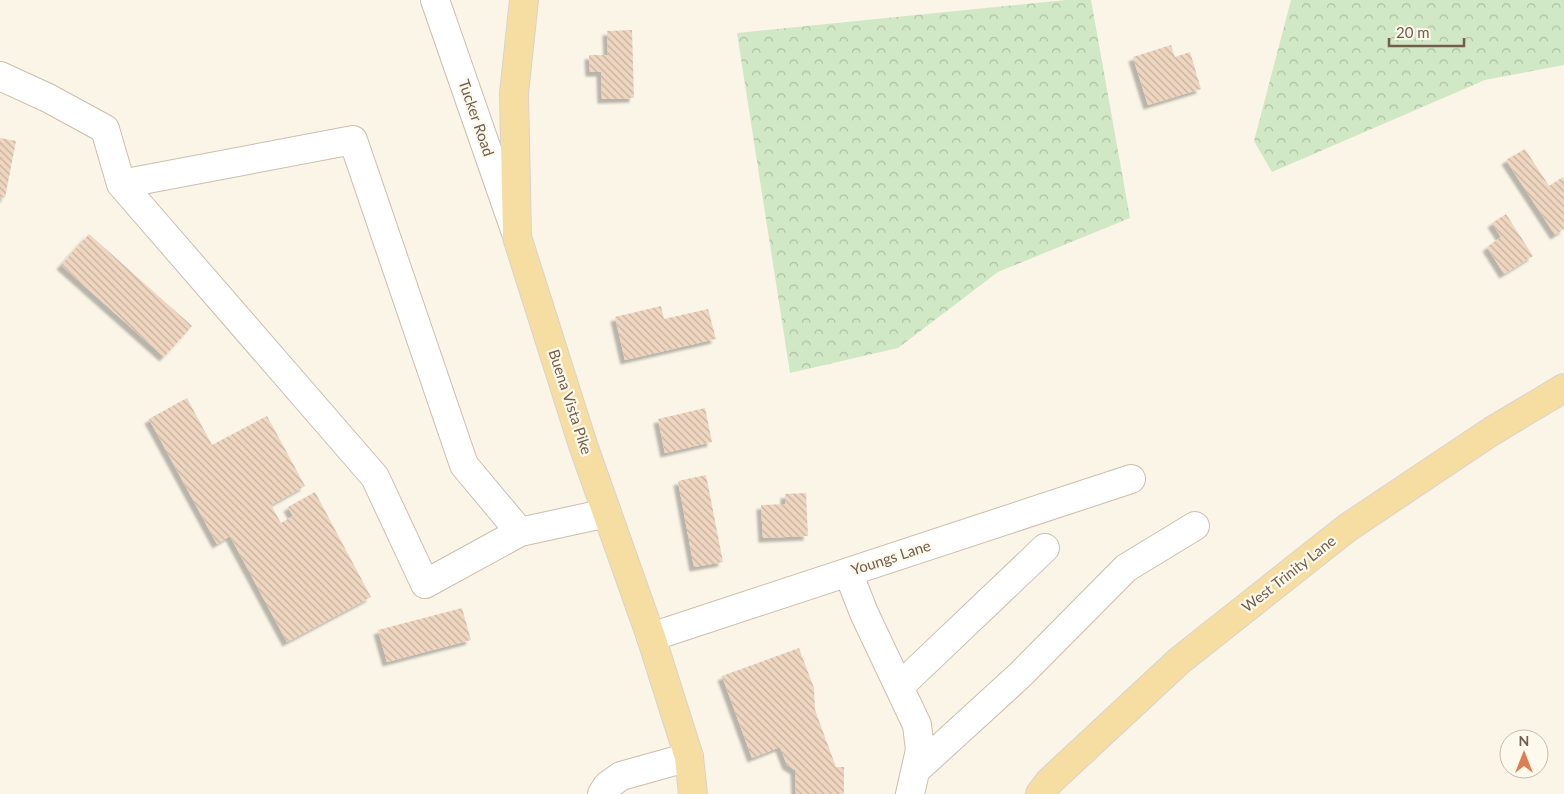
<svg xmlns="http://www.w3.org/2000/svg" width="1564" height="794" font-family="Lato,sans-serif">
<style>
.forest{fill:url(#forest-crowns)}
.building{fill:url(#building-back-hatch);filter:url(#shadow)}
.lines{fill:none;stroke-linecap:round;stroke-linejoin:round}
.minor-casing{stroke:#cdbdad;stroke-width:30}
.major-casing{stroke:#d8d2cd;stroke-width:30}
.minor{stroke:#fff;stroke-width:28}
.major{stroke:#f6dea3;stroke-width:28}
.labels{text-anchor:middle;stroke-width:4.5;stroke-linejoin:round;paint-order:stroke}
.street-label{font-size:15px;fill:#735d4c;stroke:#fef9ed}
</style>
<defs>
<pattern id="forest-crowns" width="20" height="18" patternUnits="userSpaceOnUse" patternTransform="scale(1.25)"><rect width="20" height="18" fill="#d1e8c6"/><path d="M2 6a3 3 0 1 1 6 0M12 15a3 3 0 1 1 6 0" fill="none" stroke="#aebfa3"/></pattern>
<pattern id="building-back-hatch" width="6" height="6" patternUnits="userSpaceOnUse" patternTransform="scale(1.25)"><rect width="6" height="6" fill="#efd6c0"/><path d="M-1 5l2 2M0 0l6 6M5-1l2 2" fill="none" stroke="#c6b19e"/></pattern>
<filter id="shadow"><feDropShadow dx="-4.5" dy="4.5" stdDeviation="1" flood-color="#0004"/></filter>
</defs>
<rect width="100%" height="100%" fill="#fbf5e7"/>
<!-- forest -->
<path class="forest" d="M1066 0H1091L1130 218 998 272 898 348 790 373 737 33Z
M1291 0H1564V65L1485 80 1272 172 1254 141Z"/>
<!-- building -->
<path class="building" d="M632 30 634 98 602 99 601 72H590L589 55H608L607 31Z
M1171 45 1175 57 1190 52 1201 89 1148 105 1133 57Z
M0 138 16 141 5 198 0 197Z
M1525 149 1549 186 1563 177 1564 179V229L1555 235 1506 160Z
M1506 214 1533 256 1504 274 1487 247 1501 237 1492 223Z
M89 234 192 326 164 357 61 265Z
M661 306 664 319 708 309 716 339 625 360 615 317Z
M187 398 212 445 267 416 305 486 271 505 281 523 293 516 288 507 315 492 371 597 287 642 230 536 217 544 149 419Z
M705 408 712 442 665 453 658 419Z
M706 475 723 562 694 567 678 481Z
M806 493 808 536 763 538 761 505 785 504V494Z
M462 608 471 640 387 662 378 630Z
M799 648 814 688 815 710 836 767H844V794H796L795 770 787 765 780 747 752 758 722 676Z"/>
<g class="lines">
<defs>
<path id="minor" d="M435 0 515 230
M0 76 48 98 105 129 121 184
M520 532 425 584 375 477 121 184 353 140 464 465 520 532 607 513
M848 572 864 613 917 725 920 750 910 794
M651 637 1131 479
M899 687 1045 548
M916 770 1020 675 1126 568 1195 526
M602 794 607 786 621 776 689 757"/>
<path id="major" d="M524 0 514 93 517 237 583 445 651 637 689 757 693 794
M1040 794 1050 781 1179 661 1347 528 1492 431 1564 388"/>
</defs>
<!-- minor casing -->
<use href="#minor" class="minor-casing"/>
<!-- major casing -->
<use href="#major" class="major-casing"/>
<!-- minor -->
<use href="#minor" class="minor"/>
<!-- major -->
<use href="#major" class="major"/>
</g>
<g class="labels">
<!-- street labels -->
<g class="street-label">
<text transform="translate(476 118) rotate(71)" y="5">Tucker Road</text>
<text transform="translate(570 402) rotate(72)" y="5">Buena Vista Pike</text>
<text transform="translate(891 558) rotate(-18)" y="5">Youngs Lane</text>
<text transform="translate(1289 574) rotate(-38)" y="5">West Trinity Lane</text>
</g>
</g>
<!-- north arrow -->
<g transform="translate(1524 754)"><circle r="24" fill="#fef9ed" stroke="#c6bbad"/>
<path d="M0-4L9 19L0 12L-9 19Z" fill="#de7d52"/>
<text y="-8" font-size="14" font-weight="bold" text-anchor="middle" fill="#735d4c">N</text>
</g>
<!-- scale -->
<path d="M1389 38v8h75v-8" fill="none" stroke="#735d4c" stroke-width="2.5"/>
<text x="1396" y="38" font-size="15" fill="#735d4c" stroke="#fef9ed" stroke-width="4" paint-order="stroke">20 m</text>
</svg>
